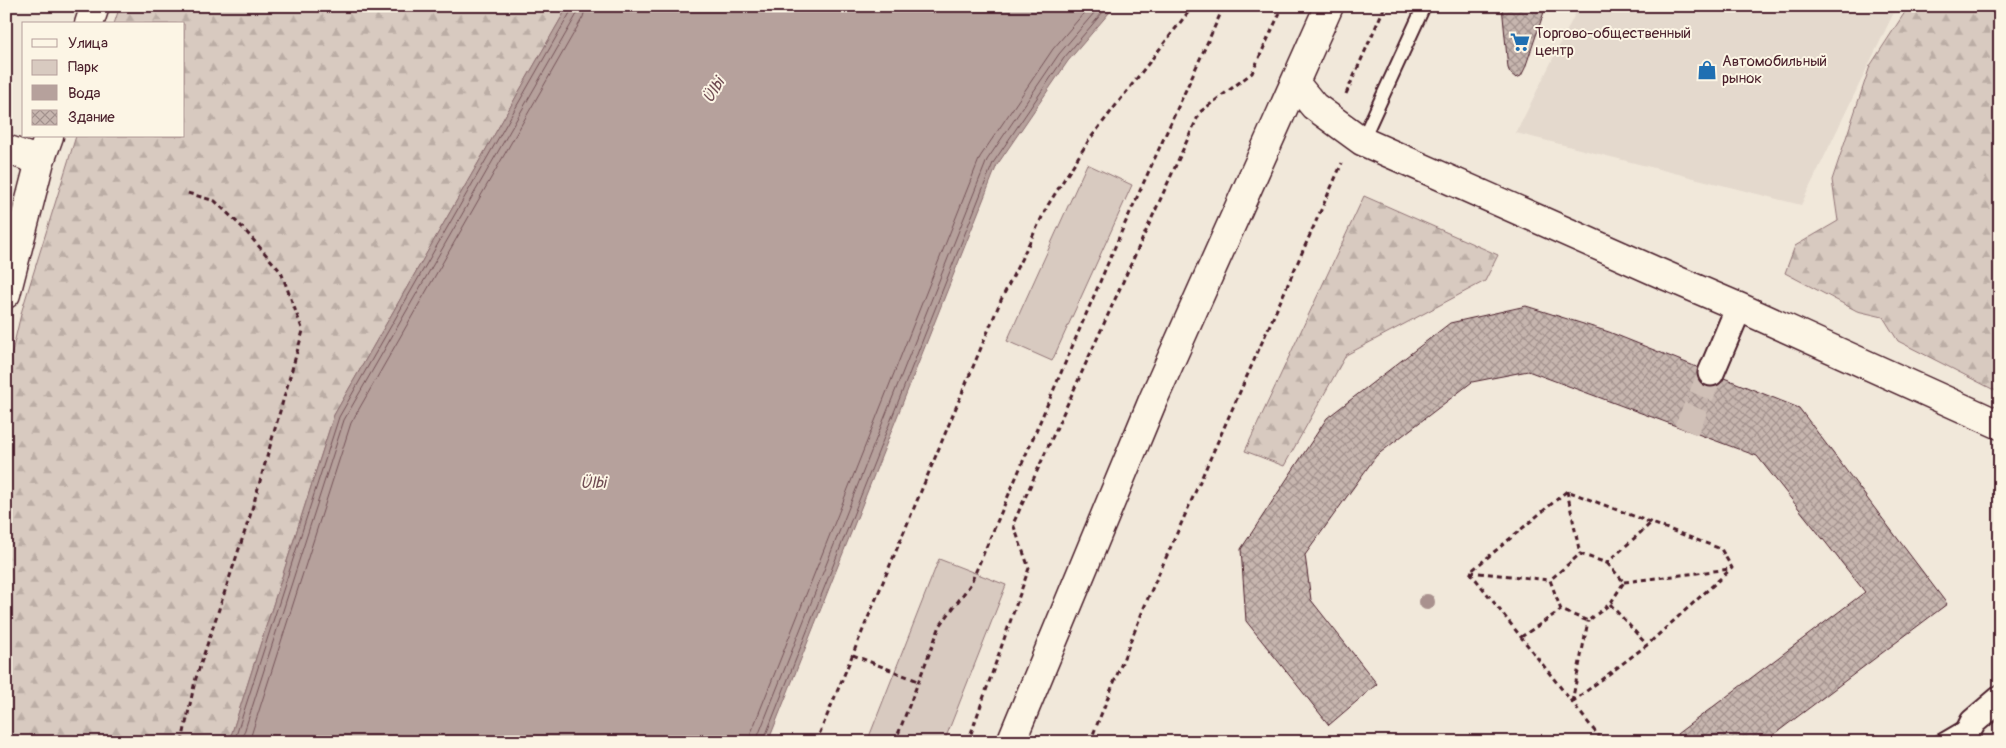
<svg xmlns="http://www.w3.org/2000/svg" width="2006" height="748" font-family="Pangolin,sans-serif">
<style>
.built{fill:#e4d9cd}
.forest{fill:url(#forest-firs);stroke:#917476}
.park{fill:#d8cac0;stroke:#917476}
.water{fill:#b6a19c;stroke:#8b6d6f}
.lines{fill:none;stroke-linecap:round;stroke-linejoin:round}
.shore{stroke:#755358;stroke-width:1}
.building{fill:url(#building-cross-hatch);stroke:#4a1f2b}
.street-tunnel{stroke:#d0c0b7;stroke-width:25;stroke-dasharray:25 12;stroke-linecap:butt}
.lane-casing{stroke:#4a1f2b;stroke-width:16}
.street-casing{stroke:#4a1f2b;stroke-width:29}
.secondary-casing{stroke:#4a1f2b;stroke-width:31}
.path{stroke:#4a1f2b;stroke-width:3;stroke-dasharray:5 4;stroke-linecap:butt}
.lane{stroke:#fcf5e5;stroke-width:12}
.street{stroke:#fcf5e5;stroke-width:25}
.secondary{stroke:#fcf5e5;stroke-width:28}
.tree{fill:#a9918e}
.labels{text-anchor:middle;stroke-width:4;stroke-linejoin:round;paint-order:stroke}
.poi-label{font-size:15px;fill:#4a1f2b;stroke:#fcf5e5;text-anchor:start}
.water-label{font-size:16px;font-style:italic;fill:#704c53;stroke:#fcf5e5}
</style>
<defs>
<pattern id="forest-firs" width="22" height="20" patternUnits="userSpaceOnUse" patternTransform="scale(1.25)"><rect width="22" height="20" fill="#d8cac0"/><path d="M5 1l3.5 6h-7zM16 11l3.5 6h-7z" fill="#bbada5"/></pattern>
<pattern id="building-cross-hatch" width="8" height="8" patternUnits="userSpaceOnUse" patternTransform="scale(1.25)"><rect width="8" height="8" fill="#c7b6af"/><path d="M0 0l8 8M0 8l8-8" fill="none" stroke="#a4938f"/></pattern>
</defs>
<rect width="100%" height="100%" fill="#f1e8da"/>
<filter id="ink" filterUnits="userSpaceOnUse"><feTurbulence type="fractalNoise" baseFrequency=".02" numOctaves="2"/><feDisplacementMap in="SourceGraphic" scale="10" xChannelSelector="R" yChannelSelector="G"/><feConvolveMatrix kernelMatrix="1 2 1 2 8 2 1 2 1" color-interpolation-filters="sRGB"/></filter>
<g filter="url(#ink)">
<!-- built -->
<path class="built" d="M1579 6H1897L1801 205 1516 133Z"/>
<!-- forest -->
<path class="forest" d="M120 6H568L334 415 229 742H6V377L22 310 76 136H184V24H114Z
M1909 6H2000V393L1898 341 1883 317 1857 311 1785 273 1795 246 1838 221 1832 180 1870 66Z
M1364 196 1498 255 1485 281 1346 355 1284 466 1245 451Z"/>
<!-- park -->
<path class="park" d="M1087 164 1132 185 1052 361 1007 341Z
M939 559 1006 585 944 742H867Z"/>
<!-- water -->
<path class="water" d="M568 6H1115L1068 61 997 165 768 742H229L334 415Z"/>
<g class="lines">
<!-- shore -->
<path class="shore" d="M234 742 339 417 571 11 572 6
M241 742 344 420 577 14 578 6
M249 742 351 423 583 17 586 6
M750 742 751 733 980 157 1053 49 1090 6
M757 742 758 736 987 160 1059 54 1100 6
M763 742 993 163 1064 58 1108 6"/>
</g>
<!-- building -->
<path class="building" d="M1502 6H1546L1525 68 1521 76 1516 78 1510 73 1508 68Z
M1526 306 1609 332 1799 408 1947 604 1764 742H1682L1677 734 1865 592 1757 456 1528 371 1472 382 1376 456 1305 555 1311 600 1377 684 1329 725 1246 621 1241 549 1327 418 1450 323Z"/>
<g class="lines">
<!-- street-tunnel -->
<path class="street-tunnel" d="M1686 430 1711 373"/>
<defs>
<path id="lane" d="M1362 141 1424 6
M1939 742 1968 725"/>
<path id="street" d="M1711 373 1739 307
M1963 742 1973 722 2000 699"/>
<path id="secondary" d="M89 24 95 6
M1295 83 1314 106 1362 141 1655 271 1739 307 2000 425
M6 149 40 161
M6 294 40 161 49 136
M1011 742 1153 400 1329 6"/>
</defs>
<!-- lane casing -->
<use href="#lane" class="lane-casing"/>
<!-- street casing -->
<use href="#street" class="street-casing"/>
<!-- secondary casing -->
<use href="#secondary" class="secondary-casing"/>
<!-- path -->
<path class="path" d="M1346 94 1385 6
M1567 491 1580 554
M1607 563 1624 582 1610 604 1588 621 1561 610 1550 580 1580 554 1607 563 1651 523
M1470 572 1550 580
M1624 582 1730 569
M1610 604 1647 645
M1521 637 1561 610
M853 655 918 681
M1572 702 1647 645 1732 568 1721 549 1567 491 1470 572 1601 739
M1572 702 1588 621
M182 742 195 681 250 516 303 331 281 272 243 228 215 201 184 192
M816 742 1001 300 1048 205 1089 140 1193 6
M895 742 940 626 970 585 1123 228 1224 6
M968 742 1029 568 1013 524 1200 112 1252 73 1283 6
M1090 742 1148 598 1342 163"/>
<!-- lane -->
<use href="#lane" class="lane"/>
<!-- street -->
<use href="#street" class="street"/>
<!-- secondary -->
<use href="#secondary" class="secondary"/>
</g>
<!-- trees -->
<circle class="tree" cx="1427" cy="602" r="8"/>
</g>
<!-- icons -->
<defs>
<symbol id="supermarket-bare" viewBox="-9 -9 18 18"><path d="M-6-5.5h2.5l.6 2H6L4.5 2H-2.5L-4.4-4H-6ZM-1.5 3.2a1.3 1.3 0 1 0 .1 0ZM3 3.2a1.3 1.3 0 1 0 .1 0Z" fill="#1f6fb2" stroke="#fcf5e5" stroke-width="2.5" paint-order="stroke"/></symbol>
<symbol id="shop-bare" viewBox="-9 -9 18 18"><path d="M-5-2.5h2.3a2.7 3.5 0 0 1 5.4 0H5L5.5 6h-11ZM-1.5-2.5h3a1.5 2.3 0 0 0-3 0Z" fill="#1f6fb2" stroke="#fcf5e5" stroke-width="2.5" paint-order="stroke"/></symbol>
</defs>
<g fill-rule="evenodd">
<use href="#supermarket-bare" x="1506" y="28" width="28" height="28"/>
<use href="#shop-bare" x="1693" y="56" width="28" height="28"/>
</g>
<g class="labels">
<!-- poi labels -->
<g class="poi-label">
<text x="1535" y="38">Торгово-общественный<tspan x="1535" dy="17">центр</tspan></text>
<text x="1722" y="66">Автомобильный<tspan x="1722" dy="17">рынок</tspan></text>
</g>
<!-- water labels -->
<g class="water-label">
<text transform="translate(713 90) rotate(-58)" y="6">Ülbi</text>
<text x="593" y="488">Ülbi</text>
</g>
</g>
<!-- margin -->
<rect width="2006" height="748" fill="none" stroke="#fcf5e5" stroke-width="25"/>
<rect x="12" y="12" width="1981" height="723" fill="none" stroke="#4a1f2b" stroke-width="2" filter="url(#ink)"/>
<!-- legend -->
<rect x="22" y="22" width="162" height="115" fill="#fcf5e5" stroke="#b59f9b"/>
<rect x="32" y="39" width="25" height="8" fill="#fcf5e5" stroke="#b59f9b"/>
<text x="68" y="48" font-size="15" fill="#4a1f2b">Улица</text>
<rect x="32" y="60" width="25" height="15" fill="#d8cac0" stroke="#b59f9b"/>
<text x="68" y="72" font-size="15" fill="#4a1f2b">Парк</text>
<rect x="32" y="85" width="25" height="15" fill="#b6a19c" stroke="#b59f9b"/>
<text x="68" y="98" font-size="15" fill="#4a1f2b">Вода</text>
<rect x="32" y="110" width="25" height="15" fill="url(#building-cross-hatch)" stroke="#b59f9b"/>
<text x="68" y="122" font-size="15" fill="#4a1f2b">Здание</text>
</svg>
